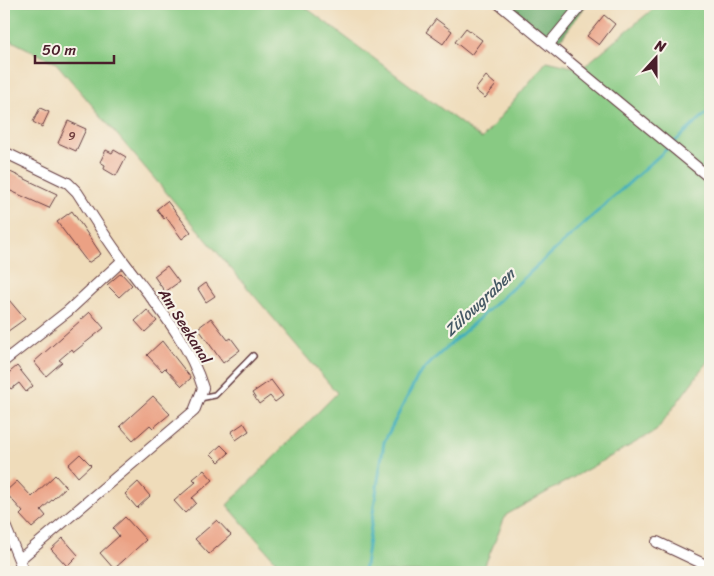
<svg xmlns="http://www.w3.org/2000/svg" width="714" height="576" font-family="Sriracha,sans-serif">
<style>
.green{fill:#88ca83;stroke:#697457}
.forest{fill:#6eae71;stroke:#5c664e}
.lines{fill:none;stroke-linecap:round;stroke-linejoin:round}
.stream{stroke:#40afbc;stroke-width:3}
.building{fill:#eba184}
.service-casing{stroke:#633b40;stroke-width:8}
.minor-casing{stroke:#633b40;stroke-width:12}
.service{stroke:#fff;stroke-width:5}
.minor{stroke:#fff;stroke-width:10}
.labels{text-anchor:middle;stroke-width:4.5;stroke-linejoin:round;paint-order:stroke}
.number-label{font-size:12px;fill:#724041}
.street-label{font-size:15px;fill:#4a1f2b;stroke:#f7f3e8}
.water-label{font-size:16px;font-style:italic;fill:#465965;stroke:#f7f3e8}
</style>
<rect width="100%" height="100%" fill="#f7f3e8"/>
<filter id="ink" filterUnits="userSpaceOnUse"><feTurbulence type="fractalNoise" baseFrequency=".02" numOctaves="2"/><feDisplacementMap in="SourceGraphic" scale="10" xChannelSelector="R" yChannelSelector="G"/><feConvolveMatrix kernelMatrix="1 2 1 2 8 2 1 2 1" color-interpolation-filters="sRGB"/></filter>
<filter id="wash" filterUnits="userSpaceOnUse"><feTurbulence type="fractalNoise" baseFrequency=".0096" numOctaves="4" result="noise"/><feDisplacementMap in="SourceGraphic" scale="20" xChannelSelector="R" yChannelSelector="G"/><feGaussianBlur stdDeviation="1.12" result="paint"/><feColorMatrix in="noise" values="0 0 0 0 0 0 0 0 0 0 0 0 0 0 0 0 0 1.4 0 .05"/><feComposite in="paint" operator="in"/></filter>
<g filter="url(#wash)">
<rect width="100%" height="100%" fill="#efdcba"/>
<!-- green -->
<path class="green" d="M4 4H301L482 139 547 61 581 69 659 4H710V358L656 431 506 515 482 572H285L227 505 337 393 56 63 4 37Z"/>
<!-- forest -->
<path class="forest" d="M501 4H587L558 43Z"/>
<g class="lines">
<!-- stream -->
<path class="stream" d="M364 572 384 442 418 376 434 359 710 110"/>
</g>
<g id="blocks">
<!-- building -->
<path class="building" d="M604 15 615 24 599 45 587 36Z
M436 19 452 31 443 44 426 32Z
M466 28 482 40 471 55 455 42Z
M486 76 496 85 485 98 475 90Z
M40 108 49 112 42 127 33 122Z
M68 121 86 129 76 151 58 143Z
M106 150 112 153 114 150 126 157 116 176 104 169 105 165 100 162Z
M6 170 57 194 49 208 4 188V175Z
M167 201 191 232 182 239 166 217 164 219 157 209Z
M72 211 101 254 88 263 57 222Z
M167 266 179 282 165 292 154 276Z
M121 273 132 285 119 297 107 285Z
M206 283 215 296 206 302 198 289Z
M9 300 25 319 4 334V304Z
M147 310 157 321 145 332 135 321Z
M90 312 104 328 74 352 72 349 59 360 62 362 46 376 34 362Z
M211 318 228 340 231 338 240 350 223 363 198 328Z
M162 341 191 378 182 386 165 368 162 371 147 355Z
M17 366 33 386 26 392 19 383 11 389 4 381V377Z
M271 380 283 396 275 402 270 396 259 404 252 393Z
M153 396 170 414 153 428 150 425 133 440 120 426Z
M244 423 249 431 236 440 231 432Z
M221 445 229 453 219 462 211 454Z
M80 454 91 465 78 477 68 465Z
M204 470 213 480 192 498 196 503 185 513 174 501 196 482 193 479Z
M55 475 66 487 41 510 46 516 32 528 20 515 23 512 5 492 17 481 32 497Z
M138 482 150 496 137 508 125 494Z
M125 517 146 540 114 569 100 553 119 536 113 528Z
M217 520 231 535 209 554 195 539Z
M63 538 78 555 67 566 51 549Z"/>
</g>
</g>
<g filter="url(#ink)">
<use href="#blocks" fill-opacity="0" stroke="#633b40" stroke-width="1"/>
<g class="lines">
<defs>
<path id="service" d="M200 398 215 395 253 356"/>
<path id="minor" d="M499 4 710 178
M549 44 582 4
M4 152 68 183 77 192C92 215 107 240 124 262 153 301 189 341 203 388L194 411 20 559
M4 361 68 311 122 261
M4 523 24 572
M657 542 710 567"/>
</defs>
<!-- service casing -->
<use href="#service" class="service-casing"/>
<!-- minor casing -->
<use href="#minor" class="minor-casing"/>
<!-- service -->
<use href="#service" class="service"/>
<!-- minor -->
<use href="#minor" class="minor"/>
</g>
</g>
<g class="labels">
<!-- number labels -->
<g class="number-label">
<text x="72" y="140">9</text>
</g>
<!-- street labels -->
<g class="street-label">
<text transform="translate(185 326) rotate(58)" y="5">Am Seekanal</text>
</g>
<!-- water labels -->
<g class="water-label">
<text transform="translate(479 302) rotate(-43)" y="6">Zülowgraben</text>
</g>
</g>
<!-- margin -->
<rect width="714" height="576" fill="none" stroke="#f7f3e8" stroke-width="20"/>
<!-- north arrow -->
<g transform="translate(656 58) rotate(21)" stroke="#f7f3e8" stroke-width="4" paint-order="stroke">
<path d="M0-4L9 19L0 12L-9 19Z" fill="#4a1f2b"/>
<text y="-8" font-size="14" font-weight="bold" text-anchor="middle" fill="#4a1f2b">N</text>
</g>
<!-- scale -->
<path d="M35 55v8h79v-8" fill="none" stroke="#4a1f2b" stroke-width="2.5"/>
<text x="42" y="55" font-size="15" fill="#4a1f2b" stroke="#f7f3e8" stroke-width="4" paint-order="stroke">50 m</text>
</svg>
